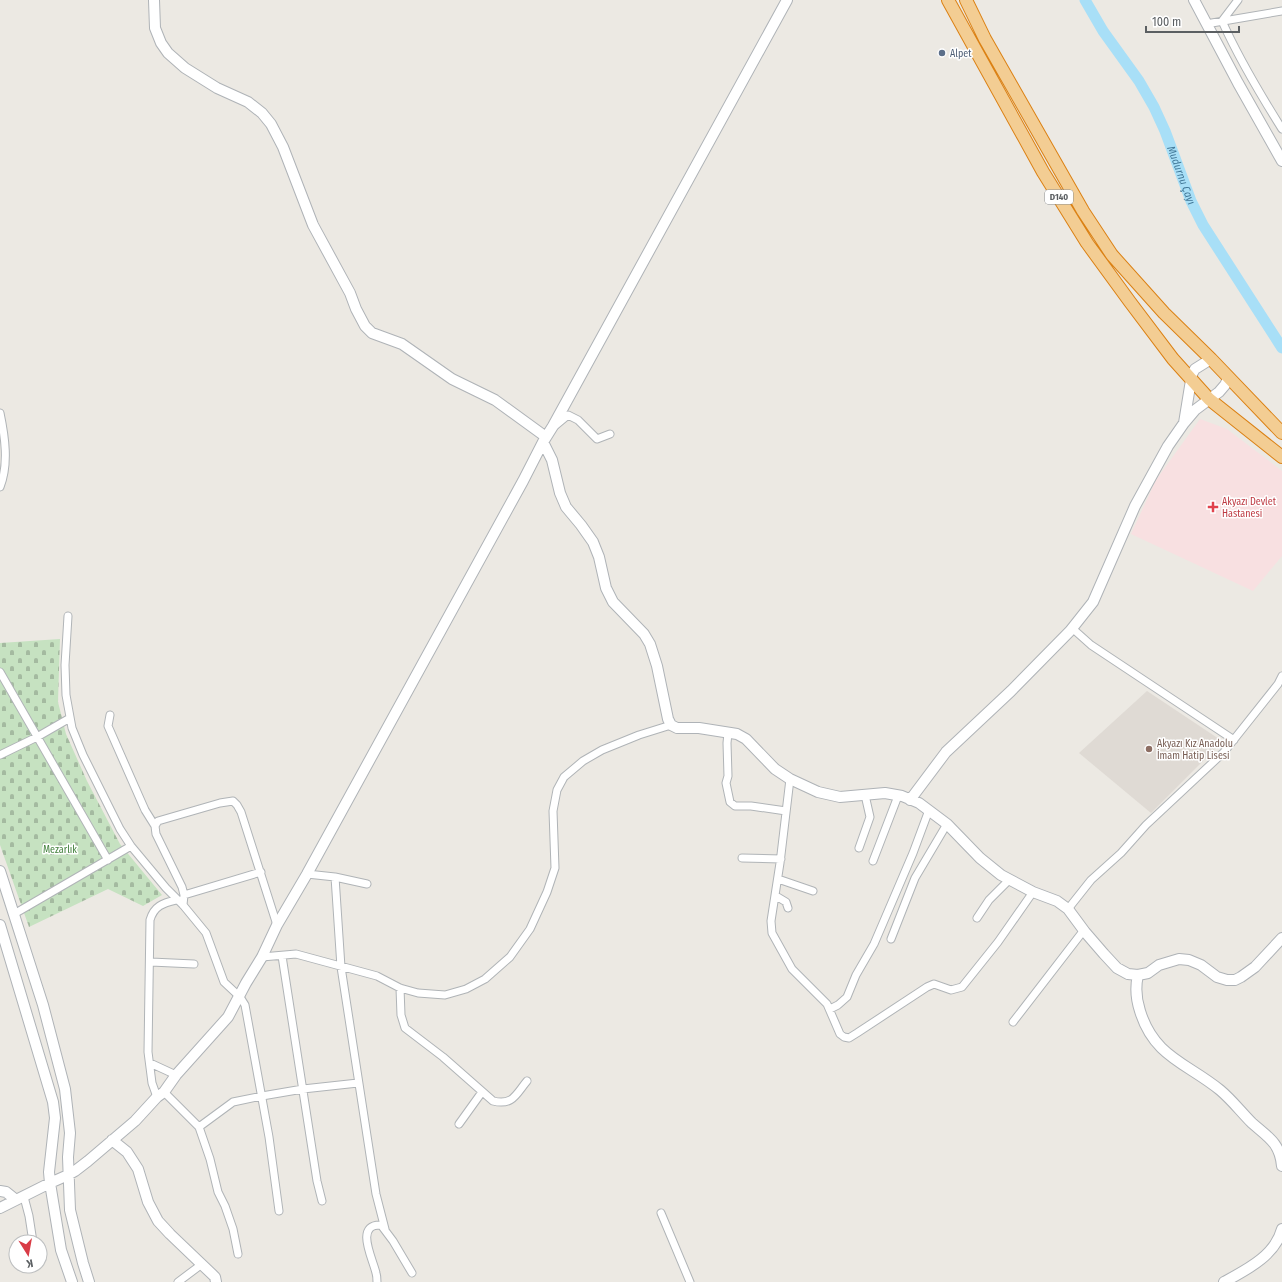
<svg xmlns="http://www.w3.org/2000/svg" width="1282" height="1282" font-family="'Fira Sans Condensed',sans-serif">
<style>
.education{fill:#dfdad4}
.medical{fill:#f8e0e1}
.cemetery{fill:url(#cemetery-stones)}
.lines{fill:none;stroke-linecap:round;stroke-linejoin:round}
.river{stroke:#a8dff7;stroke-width:11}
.street-casing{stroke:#b0b4b7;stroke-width:9}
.secondary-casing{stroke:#afb3b7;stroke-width:12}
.highway-casing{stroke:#db8114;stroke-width:14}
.street{stroke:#fff;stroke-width:7}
.secondary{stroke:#fff;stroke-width:10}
.highway{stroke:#f3cd93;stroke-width:12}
.service-dot{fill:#5c6f8a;stroke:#fff;stroke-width:1.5}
.health-dot{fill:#e0444e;stroke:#fff;stroke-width:1.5}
.education-dot{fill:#8d6e63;stroke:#fff;stroke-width:1.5}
.labels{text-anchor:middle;stroke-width:3;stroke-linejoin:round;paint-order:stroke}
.shield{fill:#fff;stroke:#8c8f91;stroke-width:1}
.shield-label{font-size:9px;font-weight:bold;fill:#5b5f62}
.service-label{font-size:10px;fill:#4e5e75;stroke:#fff;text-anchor:start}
.health-label{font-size:10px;fill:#be3a42;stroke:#fff;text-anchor:start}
.education-label{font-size:10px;fill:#785e54;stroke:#fff;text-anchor:start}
.park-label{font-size:10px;fill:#42803c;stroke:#fff}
.water-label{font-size:11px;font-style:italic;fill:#417797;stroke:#fff}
</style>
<defs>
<pattern id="cemetery-stones" width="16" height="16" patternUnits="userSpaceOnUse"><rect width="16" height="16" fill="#c6e2c1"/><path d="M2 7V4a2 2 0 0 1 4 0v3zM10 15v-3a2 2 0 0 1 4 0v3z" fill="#a4baa0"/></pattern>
</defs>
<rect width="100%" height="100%" fill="#ece9e3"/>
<!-- education -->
<path class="education" d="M1147 691 1219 739V745L1151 813 1079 753Z"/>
<!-- medical -->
<path class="medical" d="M1200 419 1227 429 1282 471V556L1253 591 1131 534 1156 480Z"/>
<!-- cemetery -->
<path class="cemetery" d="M60 639 58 702 66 734 87 781 120 844 162 895 143 906 108 889 29 927 0 845V643Z"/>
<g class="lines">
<!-- river -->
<path class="river" id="s1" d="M1085 0 1103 31 1139 81 1154 107 1165 131 1191 201 1203 225 1282 348"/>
<defs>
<path id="street" d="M1238 0 1222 21C1239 59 1260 94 1282 129
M1206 24 1282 11
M0 413C5 437 9 464 0 487
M556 425 568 415 578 420 597 439 610 434
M68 616 65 665 66 695 72 728 83 755 120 829 131 846 166 888 183 905 206 933 224 982 240 997 245 1005 269 1137 279 1211
M1072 628 1091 645 1234 740
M0 672 108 860
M110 715 108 726 145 810 155 826
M728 733 727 743 728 776 726 783 730 802 735 806H751L786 811
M0 755 37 737 70 718
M790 779 780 863 771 921 772 933 792 969 827 1004 840 1034 844 1037 849 1038 857 1033 927 987 934 984 951 990 962 987 998 942 1033 892
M859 848 870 817 865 795
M742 858 781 859
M873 861 898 796
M307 874 335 877 367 884
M335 877 341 967 376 1194 385 1229
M778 879 813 891
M184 895 261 872
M776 896 786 902 788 908
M183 905 184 895 182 887 156 834 155 826 158 821 220 803 233 801 237 805 241 812 277 925
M1068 909 1091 880 1121 853 1146 825 1224 752 1278 684 1282 676
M14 914 131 846
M977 918 989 900 1010 879
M891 939 915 878 947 824
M282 956 317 1181 322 1201
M262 957 296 954 377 976 400 988 418 993 445 995 466 989 485 979 510 957 530 929 547 892 555 868 553 811 557 790 564 777 583 761 602 750 639 735 671 725
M151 962 194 964
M400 988 401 1015 405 1028 443 1057 493 1101C513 1106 516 1094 527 1081
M830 1009 838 1005 847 997 856 975 874 944 913 853 929 810
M1013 1022 1084 930
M150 1063 176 1075
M164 1092 199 1127 210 1159 218 1192 225 1206 233 1229 238 1254
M157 1097 152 1083 148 1052 150 920C154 906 163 903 176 900
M459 1124 482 1092
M199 1127 233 1102 262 1096 303 1089 358 1083
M24 1197 29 1216 33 1242
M661 1213 690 1282
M178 1282 202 1264
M377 1282C377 1279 377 1276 376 1273 373 1259 354 1224 381 1225L393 1241 412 1273"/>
<path id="secondary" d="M154 0 155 28 161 43 168 53 185 68 217 88 248 102 262 113 271 124 283 147 313 225 350 293 356 309 365 326 372 333 402 344 452 379 495 400 546 437
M1194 0 1238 83 1282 161
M1184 423 1192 374 1195 369 1211 359
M543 442 552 460 560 493 566 507 581 525 593 542 599 557 606 588 613 602 644 634 650 644 657 666 668 719 671 725 677 728H699L737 734 746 739 775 769 790 779 818 792 840 797 885 793 902 796 919 803 947 824 980 858 1001 875 1033 892 1057 901 1068 909 1085 932 1104 954 1117 968 1128 974 1138 975 1148 973 1159 965 1179 959 1189 960 1201 965 1217 977 1227 980H1235L1241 977 1255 967 1282 938
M910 800 946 752 1011 691 1070 631 1093 602 1135 506 1168 446 1184 423 1195 410 1219 392 1225 385 1229 377
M0 871 43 1005 65 1089 70 1133 68 1157 70 1210 83 1263 89 1282
M0 925 53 1102 55 1118 49 1172 50 1183 61 1250 72 1282
M1138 975C1135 988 1136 999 1140 1011 1154 1057 1187 1063 1220 1090 1232 1100 1241 1112 1252 1123 1268 1137 1280 1143 1282 1166
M112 1140 127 1152 138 1169 148 1202 158 1221 170 1234 215 1277 216 1282
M0 1191 6 1192 16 1200
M0 1208 50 1183 68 1175 75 1171 88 1161 135 1121 157 1097 164 1092 176 1075 228 1017 246 983 262 957 277 925 307 874 523 481 543 442 553 426 787 0
M1224 1282C1246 1270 1275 1256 1282 1229"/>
<path id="highway" d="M948 0 1043 172 1087 243 1130 302 1173 359 1209 399 1282 457
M966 0 985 39 1083 211 1112 255 1164 313 1211 359 1282 433"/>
</defs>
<!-- street casing -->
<use href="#street" class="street-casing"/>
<!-- secondary casing -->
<use href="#secondary" class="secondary-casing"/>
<!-- highway casing -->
<use href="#highway" class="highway-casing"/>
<!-- street -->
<use href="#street" class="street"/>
<!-- secondary -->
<use href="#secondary" class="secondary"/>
<!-- highway -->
<use href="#highway" class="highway"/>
</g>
<!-- markers -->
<circle class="service-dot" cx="942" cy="53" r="4"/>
<path class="health-dot" d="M1211 501h4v4h4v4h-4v4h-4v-4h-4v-4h4z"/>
<circle class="education-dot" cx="1149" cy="749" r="4"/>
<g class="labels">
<!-- shield labels -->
<rect class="shield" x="1045" y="190" width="28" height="14" rx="3"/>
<g class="shield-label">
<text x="1059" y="200">D140</text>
</g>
<!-- service labels -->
<g class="service-label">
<text x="950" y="57">Alpet</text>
</g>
<!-- health labels -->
<g class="health-label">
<text x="1222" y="505">Akyazı Devlet<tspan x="1222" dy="12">Hastanesi</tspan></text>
</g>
<!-- education labels -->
<g class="education-label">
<text x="1157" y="747">Akyazı Kız Anadolu<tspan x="1157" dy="12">İmam Hatip Lisesi</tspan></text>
</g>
<!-- park labels -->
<g class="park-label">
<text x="60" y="853">Mezarlık</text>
</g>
<!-- water labels -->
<g class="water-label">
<text dy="4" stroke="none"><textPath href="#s1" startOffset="201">Mudurnu Çayı</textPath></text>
</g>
</g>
<!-- north arrow -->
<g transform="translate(28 1254) rotate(169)"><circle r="19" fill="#ffffff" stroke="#bdbfc0"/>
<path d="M0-3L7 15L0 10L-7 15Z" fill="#d93c46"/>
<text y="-6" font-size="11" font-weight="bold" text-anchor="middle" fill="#5b5f62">K</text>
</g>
<!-- scale -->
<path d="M1146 26v6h93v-6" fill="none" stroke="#5b5f62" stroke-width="2"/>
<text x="1152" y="26" font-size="12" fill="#5b5f62" stroke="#ffffff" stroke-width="3" paint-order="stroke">100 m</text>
</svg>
